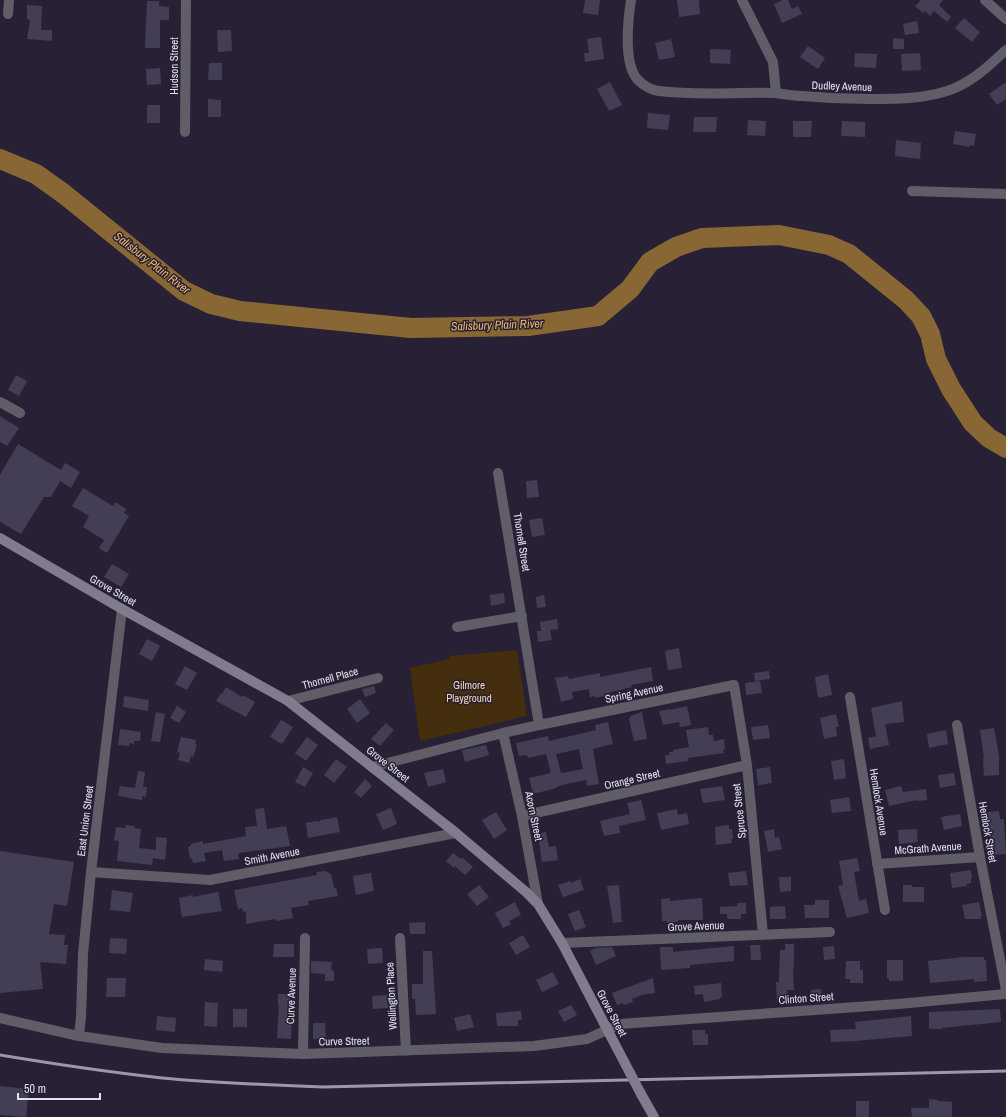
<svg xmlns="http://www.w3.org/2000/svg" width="1006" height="1117" font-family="'Archivo Narrow',sans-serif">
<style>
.green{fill:#442e0d}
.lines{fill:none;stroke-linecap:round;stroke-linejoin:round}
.river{stroke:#896734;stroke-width:20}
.building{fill:#443e54;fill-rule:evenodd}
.minor{stroke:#605d68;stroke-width:10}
.secondary{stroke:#817c8d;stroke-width:10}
.rail{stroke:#9d98a9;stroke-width:3}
.secondary-bridge{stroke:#817c8d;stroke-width:10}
.labels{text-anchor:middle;stroke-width:3;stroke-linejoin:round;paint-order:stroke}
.street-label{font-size:11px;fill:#e5e1ef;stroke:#282136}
.park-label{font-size:11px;fill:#f9d9ae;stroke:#282136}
.water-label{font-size:12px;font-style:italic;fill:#edb96e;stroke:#282136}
</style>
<rect width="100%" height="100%" fill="#282136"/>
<!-- green -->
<path class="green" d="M517 650 527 716 420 741 410 668 449 659 450 656Z"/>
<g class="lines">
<!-- river -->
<path class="river" d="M0 159 36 174 64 194 184 291 211 304 240 311 411 328 528 326 598 316 630 289 650 262 676 247 702 238 779 235 829 245 849 254 906 300 921 316 930 334 936 359 951 389 973 423 989 438 1006 448"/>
</g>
<!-- building -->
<path class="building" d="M585 0H600L598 15 583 13Z
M677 0H699L700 14 679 17Z
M783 0H788L792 9 798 6 802 14 782 23 774 4Z
M921 0H943L939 5 951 17 947 22 934 11 930 16 925 11 923 13 915 6Z
M147 1H159V6L169 7V20H160V48H145Z
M27 5 42 6 41 30H52V41L27 39 30 20 27 19Z
M964 18 980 32 972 42 955 28Z
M917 21 919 33 905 35 903 24Z
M217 30H231L232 51 218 52Z
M601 37 604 59 585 62 584 53H589L587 39Z
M893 38 904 39V49H893Z
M671 39 675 57 659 60 655 43Z
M808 46 825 58 818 69 800 57Z
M710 49 731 50 730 64 710 63Z
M855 53 877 54 876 68 854 67Z
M920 53 921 70 902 71 901 54Z
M209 63H222V80H208Z
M160 68 161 84 147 85 146 69Z
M610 82 622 105 609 111 597 89Z
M1006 82V99L997 105 989 94Z
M208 99 221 100V117H208Z
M147 105H160V123H147Z
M648 113 670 115 668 130 647 128Z
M694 117H717L716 132H693Z
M748 120 766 121 765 136 747 135Z
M793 121H812L811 137H793Z
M842 121 865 122V137L841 136Z
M955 131 976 134 974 146 970 145V147L953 144Z
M896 140 921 143 920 159 895 156Z
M16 375 27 381 19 396 8 390Z
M0 416 19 428 7 446 0 442Z
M18 444 61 470 65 463 80 472 71 488 60 481 51 497H44L21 534 0 522V475Z
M537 480 539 497 527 498 526 481Z
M83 488 113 506 115 502 126 509 124 513 129 516 107 553 99 548 104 540 83 527 89 516 72 506Z
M542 518 545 535 532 537 529 520Z
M112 564 129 574 121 587 104 577Z
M504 593 505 603 491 606 490 595Z
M544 595 546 607 537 608 536 597Z
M557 619 558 629 550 630 552 640 538 642 537 631H541L540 622Z
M147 639 160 646 152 661 139 654Z
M679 648 682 668 668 670 665 651Z
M185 666 197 673 187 690 175 684Z
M651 667 653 681 631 685 632 687 604 694V696L595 698V696L590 697 589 689 572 692 573 699 561 702 555 678 568 676 569 679 600 673V677Z
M769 671 770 679 755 681 754 673Z
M828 674 832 695 818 698 815 677Z
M760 681 762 693 746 695 745 683Z
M374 686 376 693 365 697 362 689Z
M226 687 242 697 243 695 255 702 246 717 216 701 221 693 222 694Z
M124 696 149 700 148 711 123 707Z
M360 699 370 713 357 723 347 709Z
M902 701 904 722 885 724 889 745 870 749 868 738 876 736 871 708Z
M177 706 186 712 179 723 170 718Z
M687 706 691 725 680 727 679 722 663 725 659 711 670 709V710Z
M156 712 165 714 160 742 151 741Z
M642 712 647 739 634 741 629 719 631 716Z
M836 714 839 727H836L837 736 824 739 820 718Z
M281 720 293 727 282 744 270 737Z
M608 722 613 744 593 749 599 784 587 786 586 780 562 785 553 789 533 794 529 778 551 773 546 754 528 758 527 755 519 756 516 743 548 736 549 741 596 730 595 725ZM579 749 583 769 561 773 556 754Z
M386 723 394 730 380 746 371 739Z
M768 725 770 738 753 740 751 727Z
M708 727 709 735H713L714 741 724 739 725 749 723 750 724 753 688 758V761L666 764 665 755H669V752H673V750L689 747 686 730Z
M994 728 999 756V775L984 776 983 759H984L980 730Z
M120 729 141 732 140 741H134V744L130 743 129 746 118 745Z
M946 730 948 744 929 748 927 734Z
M181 737 196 740 195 744 197 745 193 757 191 756 189 763 178 760 180 753 177 752Z
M307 737 318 745 306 761 295 753Z
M486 745 489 755 465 762 462 750Z
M336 759 347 767 334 783 324 775Z
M844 759 846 778 834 780 831 761Z
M303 767 313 773 305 787 295 782Z
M770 767 772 783 758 785 756 769Z
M443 769 446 782 428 787 424 773Z
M138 771 145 772 143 787H147L146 797 142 796V800L118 796 120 786 135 788Z
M954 773 956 785 940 788 938 775Z
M365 779 372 786 361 798 354 792Z
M722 786 725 800 703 803 700 789Z
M901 786 903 792 926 789 927 800 917 801 916 800 889 806 885 790Z
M849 797 851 811 832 813 830 800Z
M641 800 646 820 619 826 620 833 604 836 600 821 630 814 627 803Z
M264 808 267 829 286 826 290 846 239 853 238 854 239 859 224 861 222 850 204 853 206 861 193 863 192 858 190 859 188 847 191 846V844L203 841V844L246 836 245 827 257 826 255 809Z
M391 808 397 824 383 830 376 814Z
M677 809 678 815 687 813 689 824 661 830 657 813Z
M999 811 1000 819H1004L1006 854 991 855 989 826H988L987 812Z
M496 812 507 830 494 839 482 820Z
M960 814 962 826 944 830 941 817Z
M337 817 340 832 308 838 306 823 317 821 319 822 321 820Z
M126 825 135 826 134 828 141 829 139 848 156 850V837L167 838 165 860 153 858 152 865 117 861 119 841 114 840 116 827 125 828Z
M729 825V829H732L733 839H731L732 843 716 845 715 827Z
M774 829 775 838 779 837 782 849 768 852 764 831Z
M917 829 918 842 899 844 898 830Z
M546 832 549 847 556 846 558 860 542 862 538 834Z
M0 851 74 862 67 906 54 904 49 934 65 935 64 945H68L66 964 40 962 43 989 0 993Z
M453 853 461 859 462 857 473 867 465 875 455 866 454 868 446 861Z
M857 858 860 871 854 872 859 901 866 899 869 913 847 918 838 886 843 885 839 861Z
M971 870 972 878 971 879V883L966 884 967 886 952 888 950 873Z
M325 871 331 874 334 888H336L338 896 308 901 309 905 291 908 293 918 276 921 275 919 246 924V911L243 912 242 908 238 909 234 890 317 875 316 872Z
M746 871 748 885 730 886 728 873Z
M371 873 374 891 356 895 353 876Z
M779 877H791V891L780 892Z
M580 879 584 890 563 897 558 885 570 881 571 883Z
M479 885 489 897 477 906 467 894Z
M619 885 622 922 613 923 607 886Z
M903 885H912V887H924V902H903Z
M112 890 133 893 130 912 110 910Z
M218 892 222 911 182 917 179 898 193 895V897Z
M670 898V901L702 898 703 920H678V922L667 923V921H662L661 899Z
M815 900H829V918H805L804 905H815Z
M515 902 521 915 509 921 511 924 503 928 495 913Z
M979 902 982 916H980L981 919H965L962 905Z
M737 903H746V914H741V919H727V914H720V907L737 906Z
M785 906 786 919H770V907Z
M579 910 586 927 575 931 568 914Z
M425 922V934H410L409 923Z
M523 935 530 947 516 955 509 943Z
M110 938 127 939 126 954 109 953Z
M274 944H294V957H273Z
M785 944H794V967H793L794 990H787L788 1000 777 1001 776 982H779L780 950H785Z
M750 945H760L761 960H751Z
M734 946V961L690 965V968L661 970 660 947H673V952Z
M834 946 835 959 824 960 823 947Z
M612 947 616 956 596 965 590 951 596 948Z
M382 948 383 963 368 964 367 949Z
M423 951H432L436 1014 416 1015 415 999H412V984H423Z
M964 957H984V960H986L987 981 974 982V979L930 983 928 961Z
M205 959 223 961 222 972 204 970Z
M887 960H903V981H889V978H887Z
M311 961 332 962 331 970 334 971V981H325V974L311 973Z
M846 961H860V970H863V983H850V979H845Z
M553 972 559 984 542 992 536 980Z
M107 978H126L125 997H106Z
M653 978 655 993 642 995 632 999 633 1002 624 1005 623 1003 617 1005 612 993Z
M721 983 722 997H720V999L704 1002 703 994 695 995 694 986Z
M821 989 822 999H812L811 990Z
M278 994H290V1019H292L291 1039 277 1038 279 1005H278Z
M387 995 388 1008 373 1009 372 996Z
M205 1002 218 1003 217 1027 204 1026Z
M571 1005 577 1015 564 1022 558 1011Z
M233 1009H247V1027H233Z
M1000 1009 1001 1022 942 1028V1029H929V1012Z
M521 1011 522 1020H518V1026H497L496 1013Z
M470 1014 474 1027 457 1031 454 1018Z
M157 1016 176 1018 175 1032 156 1030Z
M911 1016 912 1036 855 1041 831 1042 830 1030 856 1029 855 1022Z
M313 1023H325L326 1039H313Z
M692 1030H705V1034H708V1045H693Z
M0 1086 29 1089 26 1117 0 1115Z
M929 1099 938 1100V1101L952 1102V1117H912L911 1108H929Z
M856 1101H869V1117H856Z"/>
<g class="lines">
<!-- minor -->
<path class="minor" d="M631 0C628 20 623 64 638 80 644 86 651 90 659 91 698 96 736 92 775 93 784 94 793 96 802 96 824 98 846 99 869 99 895 99 922 99 947 91 970 84 989 66 1006 50
M742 0 773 62 776 93
M985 0 1006 19
M8 14 9 0
M185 132 186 0
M912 191 1006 194
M0 402 20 413
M457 627 522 616
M850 697 885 910
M288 701 378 678
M539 725 734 685 747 765 763 935
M957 725 980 857 1006 990
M503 733 522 816 538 904
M372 767 503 733 539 725 498 473
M522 816 747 765
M877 864 980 857
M91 872 210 880 456 833
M400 938 406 1051
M562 943 830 932
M0 1018 79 1036 162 1048 303 1054 534 1046 587 1039 620 1024 898 1004 1006 994
M79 1036 81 1017 83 954 91 872 122 609
M303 1054 305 938"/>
<!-- secondary -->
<path class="secondary" d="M0 538 122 609 288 701 456 833 526 892 538 904 562 943 630 1073
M641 1094 654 1117"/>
<!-- rail -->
<path class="rail" d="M0 1055C54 1064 108 1072 162 1078 216 1083 269 1085 323 1087L1006 1071"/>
<!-- secondary-bridge -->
<path class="secondary-bridge" d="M630 1073 641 1094"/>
</g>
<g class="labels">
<!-- street labels -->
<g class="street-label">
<text transform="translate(174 66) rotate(-90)" y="4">Hudson Street</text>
<text transform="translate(842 86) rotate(2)" y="4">Dudley Avenue</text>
<text transform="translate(522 542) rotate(81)" y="4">Thornell Street</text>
<text transform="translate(113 590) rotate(30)" y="4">Grove Street</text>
<text transform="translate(330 678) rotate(-15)" y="4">Thornell Place</text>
<text transform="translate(634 693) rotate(-12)" y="4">Spring Avenue</text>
<text transform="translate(388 764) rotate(38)" y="4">Grove Street</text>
<text transform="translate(632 779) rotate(-13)" y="4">Orange Street</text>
<text transform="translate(879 802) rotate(81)" y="4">Hemlock Avenue</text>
<text transform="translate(739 811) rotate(-96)" y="4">Spruce Street</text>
<text transform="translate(534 816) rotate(78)" y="4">Acorn Street</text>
<text transform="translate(85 821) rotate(-83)" y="4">East Union Street</text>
<text transform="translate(988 832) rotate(80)" y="4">Hemlock Street</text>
<text transform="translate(928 848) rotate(-4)" y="4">McGrath Avenue</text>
<text transform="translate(272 856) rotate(-11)" y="4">Smith Avenue</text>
<text transform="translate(696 926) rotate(-2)" y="4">Grove Avenue</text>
<text transform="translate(291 996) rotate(-88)" y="4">Curve Avenue</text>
<text transform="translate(391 996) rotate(-93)" y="4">Wellington Place</text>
<text transform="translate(806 998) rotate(-4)" y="4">Clinton Street</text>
<text transform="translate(612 1013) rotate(62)" y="4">Grove Street</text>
<text transform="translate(344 1041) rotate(-1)" y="4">Curve Street</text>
</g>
<!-- park labels -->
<g class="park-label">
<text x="469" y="689">Gilmore<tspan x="469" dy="13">Playground</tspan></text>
</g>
<!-- water labels -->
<g class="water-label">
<text transform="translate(152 263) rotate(38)" y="4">Salisbury Plain River</text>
<text transform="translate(497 325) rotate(-2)" y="4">Salisbury Plain River</text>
</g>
</g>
<!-- scale -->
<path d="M18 1093v6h82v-6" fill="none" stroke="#e5e1ef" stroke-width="2"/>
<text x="24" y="1093" font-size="12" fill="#e5e1ef" stroke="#282136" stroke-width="3" paint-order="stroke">50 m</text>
</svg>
